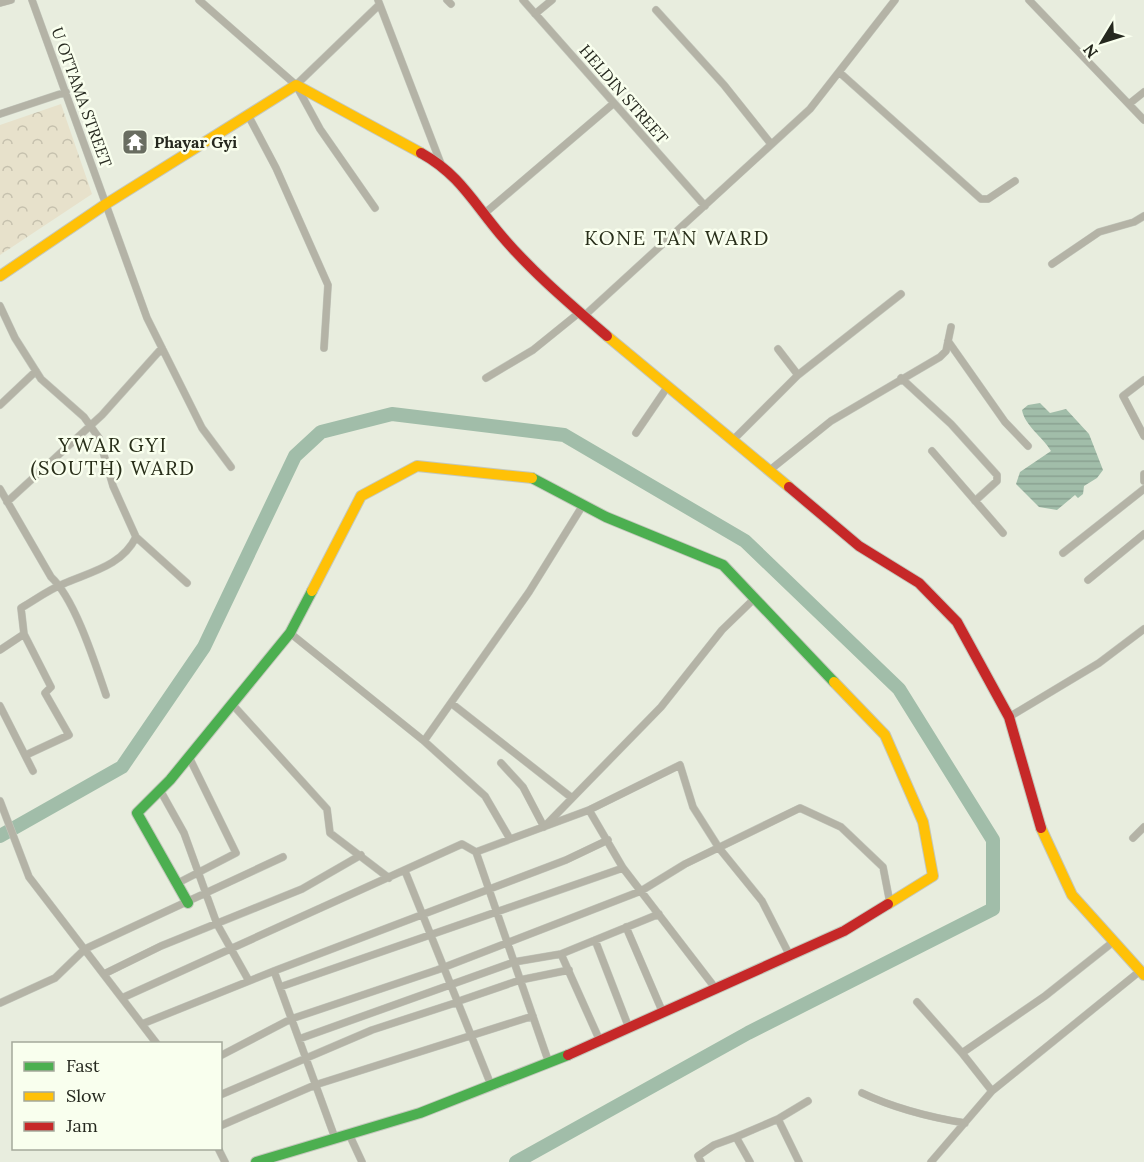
<svg xmlns="http://www.w3.org/2000/svg" width="1144" height="1162" font-family="Lora,serif">
<style>
.park{fill:url(#park-crowns)}
.water{fill:url(#water-rules)}
.lines{fill:none;stroke-linecap:round;stroke-linejoin:round}
.river{stroke:#a1bda9;stroke-width:14}
.street-casing{stroke:#c4c8bd;stroke-width:8}
.fast-casing{stroke:#c4c8bd;stroke-width:12}
.slow-casing{stroke:#c4c8bd;stroke-width:12}
.jam-casing{stroke:#c4c8bd;stroke-width:12}
.street{stroke:#b4b3a6;stroke-width:7}
.fast{stroke:#4caf50;stroke-width:10}
.slow{stroke:#ffc107;stroke-width:10}
.jam{stroke:#c62828;stroke-width:10}
.labels{text-anchor:middle;stroke-width:5;stroke-linejoin:round;paint-order:stroke}
.street-label{font-size:16px;fill:#25281e;stroke:#f9ffee}
.poi-label{font-size:16px;font-weight:bold;fill:#25281e;stroke:#f9ffee;text-anchor:start}
.quarter-label{font-size:20px;letter-spacing:1.5px;fill:#282e19;stroke:#f9ffee}
</style>
<defs>
<pattern id="park-crowns" width="20" height="18" patternUnits="userSpaceOnUse" patternTransform="scale(1.5)"><rect width="20" height="18" fill="#e7e1cb"/><path d="M2 6a3 3 0 1 1 6 0M12 15a3 3 0 1 1 6 0" fill="none" stroke="#c6c1ae"/></pattern>
<pattern id="water-rules" width="6" height="5" patternUnits="userSpaceOnUse" patternTransform="scale(1.5)"><rect width="6" height="5" fill="#a1bda9"/><path d="M0 2.5h6" fill="none" stroke="#8aa291"/></pattern>
</defs>
<rect width="100%" height="100%" fill="#e8edde"/>
<!-- park -->
<path class="park" d="M61 104 92 194 0 255V125Z"/>
<!-- water -->
<path class="water" d="M1040 403 1050 413 1066 409 1089 434 1103 470 1097 478 1084 486 1083 494 1078 498 1075 495 1057 510 1039 507 1016 484 1020 472 1051 451C1042 436 1025 426 1022 410L1028 405Z"/>
<g class="lines">
<!-- river -->
<path class="river" d="M0 836 122 767 204 647 295 456 321 432 392 414 564 435 745 541 899 689 993 840V909L748 1033 516 1162"/>
<defs>
<path id="street" d="M32 0 147 318 202 428 231 467
M199 0 296 85 320 129 375 208
M378 0 441 164
M447 0 451 4
M523 0 705 206
M1029 0 1144 120
M0 3 11 0
M656 10 724 85 771 144
M535 14 552 0
M839 72 981 199H988L1015 181
M296 85 379 5
M1129 104 1144 92
M0 114 66 92
M248 115 276 168 328 285 324 348
M485 213 614 103
M1052 264 1099 232 1134 222 1144 216
M0 306 15 338 41 379 84 417 99 438 113 486 136 537 187 583
M584 316 810 109 895 0
M948 341 1005 422 1028 446
M798 375 901 294
M486 378 533 350 580 312
M901 378 951 424 997 475V481L975 501
M1144 380 1123 396 1144 436
M0 405 36 371
M636 433 668 386
M733 440 798 375 778 349
M932 451 1003 533
M770 470 831 421 940 357 946 351 951 327
M1144 474V481
M0 489 51 577C75 599 95 663 106 695
M7 502 102 415 162 348
M1063 553 1144 489
M1088 580 1144 534
M290 633 424 741
M24 634 51 687 45 693 69 735 26 755
M0 650 24 634 21 608C35 600 48 590 63 584 90 572 122 566 136 537
M451 703 572 798
M232 704 327 809 330 833 389 878
M0 706 33 771
M1009 717 1099 663 1144 629
M501 763 523 787 544 827 661 707 722 630 755 598
M160 790 184 833 217 924 249 981
M0 801 29 877 157 1044
M589 810 623 868 716 989
M1133 838 1144 827
M510 839 485 796 424 741 529 592 583 505
M476 852 589 810 680 765 693 807 719 848 762 901 790 956
M405 871 491 1085
M176 884 236 853 189 757
M626 927 663 1013
M595 940 629 1028
M561 954 600 1041
M274 971 335 1138
M104 974 161 946 302 889 361 855
M280 987 623 868
M122 998 462 844 476 852 549 1063
M462 1000 520 980 569 970
M917 1002 962 1053 992 1091
M0 1003 55 978 85 949 283 857
M142 1024 274 971 566 860 608 840
M299 1039 514 962 561 954 659 914
M962 1053 1045 996 1113 942
M220 1056 291 1019 437 970 641 891 685 864 800 808 841 827 883 867 890 903
M862 1093C896 1109 928 1117 965 1123
M220 1095 372 1030 458 1002
M220 1126 315 1085 533 1016
M349 1134 362 1162
M736 1137 778 1119
M218 1148 225 1162
M701 1162 698 1156 714 1145 736 1137 750 1162
M799 1162 778 1119 808 1101
M931 1162 992 1091 1140 971"/>
<path id="fast" d="M532 478 606 517 723 565 834 682
M188 903 137 813 170 780 290 633 312 591
M256 1162 420 1113 568 1055"/>
<path id="slow" d="M0 276 106 204 296 85 421 153
M607 336 789 487
M312 591 361 496 417 466 532 478
M834 682 885 735 923 822 933 876 888 904
M1041 828 1072 895 1144 975"/>
<path id="jam" d="M421 153C459 174 473 202 500 234 532 272 570 304 607 336
M789 487 859 546 919 583 957 622 1009 717 1041 828
M568 1055 844 931 888 904"/>
</defs>
<!-- street casing -->
<use href="#street" class="street-casing"/>
<!-- fast casing -->
<use href="#fast" class="fast-casing"/>
<!-- slow casing -->
<use href="#slow" class="slow-casing"/>
<!-- jam casing -->
<use href="#jam" class="jam-casing"/>
<!-- street -->
<use href="#street" class="street"/>
<!-- fast -->
<use href="#fast" class="fast"/>
<!-- slow -->
<use href="#slow" class="slow"/>
<!-- jam -->
<use href="#jam" class="jam"/>
</g>
<!-- icons -->
<defs>
<symbol id="temple-square" viewBox="-11 -11 22 22"><rect x="-9" y="-9" width="18" height="18" rx="4" fill="#696d61" stroke="#f9ffee"/><path d="M0-6L5-2H3V0L6.5 2.5H4V6H1.5V3h-3V6H-4V2.5H-6.5L-3 0V-2H-5Z" fill="#fff"/></symbol>
</defs>
<g fill-rule="evenodd">
<use href="#temple-square" x="120" y="127" width="30" height="30"/>
</g>
<g class="labels">
<!-- street labels -->
<g class="street-label">
<text transform="translate(624 94) rotate(49)" y="6">HELDIN STREET</text>
<text transform="translate(82 97) rotate(70)" y="6">U OTTAMA STREET</text>
</g>
<!-- poi labels -->
<g class="poi-label">
<text x="154" y="148">Phayar Gyi</text>
</g>
<!-- quarter labels -->
<g class="quarter-label">
<text x="677" y="245">KONE TAN WARD</text>
<text x="113" y="452">YWAR GYI<tspan x="113" dy="23">(SOUTH) WARD</tspan></text>
</g>
</g>
<!-- legend -->
<rect x="12" y="1042" width="210" height="108" fill="#f9ffee" stroke="#a4a99b" stroke-width="1.5"/>
<rect x="24" y="1062" width="30" height="9" fill="#4caf50" stroke="#a4a99b" stroke-width="1.5"/>
<text x="66" y="1072" font-size="18" fill="#25281e">Fast</text>
<rect x="24" y="1092" width="30" height="9" fill="#ffc107" stroke="#a4a99b" stroke-width="1.5"/>
<text x="66" y="1102" font-size="18" fill="#25281e">Slow</text>
<rect x="24" y="1122" width="30" height="9" fill="#c62828" stroke="#a4a99b" stroke-width="1.5"/>
<text x="66" y="1132" font-size="18" fill="#25281e">Jam</text>
<!-- north arrow -->
<g transform="translate(1102 42) rotate(232)" stroke="#f9ffee" stroke-width="4.5" paint-order="stroke">
<path d="M0-4.5L10 22L0 15L-10 22Z" fill="#25281e"/>
<text y="-9" font-size="16" font-weight="bold" text-anchor="middle" fill="#25281e">N</text>
</g>
</svg>
